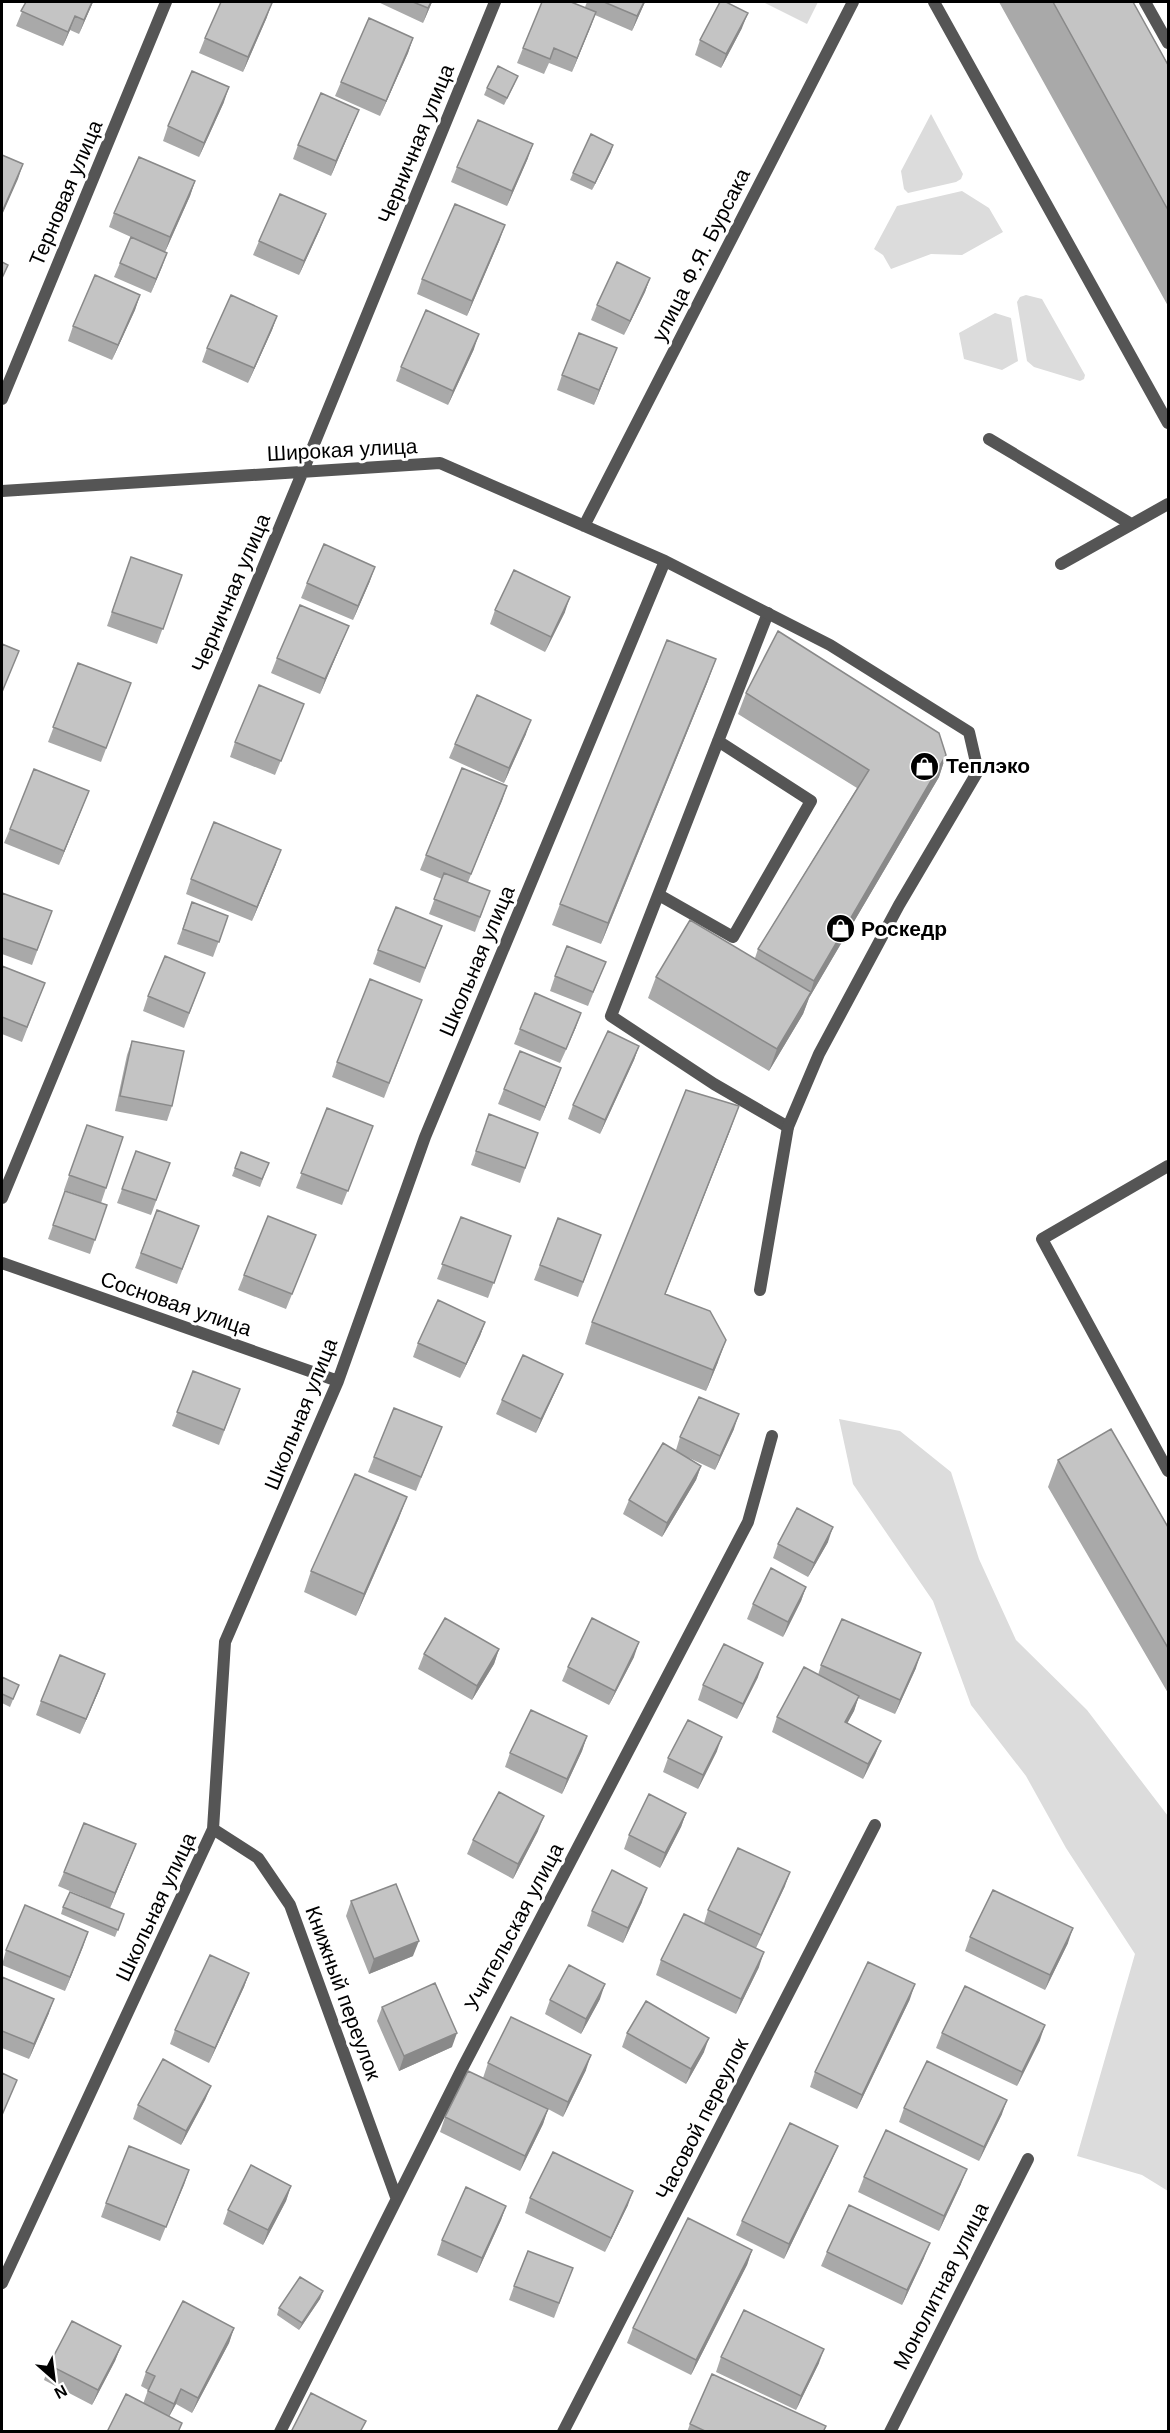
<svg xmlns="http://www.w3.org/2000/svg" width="1170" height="2433" font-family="Arial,sans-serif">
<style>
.green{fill:#dcdcdc}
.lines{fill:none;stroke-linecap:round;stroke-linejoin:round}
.service{stroke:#555;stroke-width:12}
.minor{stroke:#555;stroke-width:12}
.wall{fill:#a9a9a9}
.shaded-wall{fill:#898989}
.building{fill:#c4c4c4;stroke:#898989;stroke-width:1.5}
.labels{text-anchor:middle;stroke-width:6;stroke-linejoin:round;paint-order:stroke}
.street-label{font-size:21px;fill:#000;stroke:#fff}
.poi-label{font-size:21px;font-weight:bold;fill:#000;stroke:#fff;text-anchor:start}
</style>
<rect width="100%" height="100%" fill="#fff"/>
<!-- green -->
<path class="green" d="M763 2H818L807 24Z
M931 114 963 174 961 179 956 182 908 193 904 189 901 171Z
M962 191 989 208 1003 232 962 255 931 254 891 269 883 255 874 249 897 206Z
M1026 295 1042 299 1085 375 1084 379 1080 381 1034 367 1027 361 1017 302 1020 297Z
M995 313 1011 318 1018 361 1002 370 964 359 959 333Z
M839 1419 900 1431 951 1472 979 1559 1016 1640 1087 1710 1168 1816V2191L1142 2175 1077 2156 1135 1954 1066 1848 1026 1776 971 1705 933 1601 853 1484Z"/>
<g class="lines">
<!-- service -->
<path class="service" d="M934 2 1168 423
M989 439 1131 524
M1061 564 1168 504
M768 613 611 1016 714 1084 788 1127
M659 895 733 937 811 801 718 741
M1168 1166 1042 1239 1168 1471"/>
<!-- minor -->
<path class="minor" d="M1145 2 1168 43
M2 399 166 2
M2 491 440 463 665 561 830 645 969 732 978 771 899 905 819 1054 788 1127 760 1290
M584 526 853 2
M2 1198 303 471 495 2
M2 1263 338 1381
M213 1829 258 1858 290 1905 396 2197
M2 2283 213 1829 225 1642 338 1381 425 1137 665 561
M280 2432 463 2067 748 1522 772 1436
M563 2432 875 1825
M890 2432 1028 2159"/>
</g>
<!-- wall -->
<path class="wall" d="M26 2H93L79 34 70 30 63 46 16 26Z
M378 2H432L423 23Z
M587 2H645L632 31 595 15 572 72 549 63 544 74 517 63 523 48 585 7Z
M999 2H1133L1168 65V306Z
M267 17 243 72 199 53 205 38Z
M742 28 721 68 695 55 700 40Z
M413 38 408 53 380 116 335 96 341 82Z
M515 83 504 105 484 95 487 88Z
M224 102 199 157 163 141 168 126Z
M359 110 353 124 331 176 293 159 298 145Z
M611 152 592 190 570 180 573 173Z
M528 158 507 206 451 182 457 167Z
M195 181 190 196 165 252 167 253 151 293 114 277 131 237 109 227 114 213Z
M320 229 299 275 253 255 259 241Z
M500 239 467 316 417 294 422 279Z
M650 278 645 292 624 335 591 320 597 305Z
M140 295 135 310 112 360 68 341 73 326Z
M277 316 272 330 248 383 202 362 207 348Z
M474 349 448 405 396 381 401 367Z
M611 363 594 405 557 390 562 375Z
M131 557 182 575 157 644 107 626Z
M370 581 353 620 301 598 307 583Z
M495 610 565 612 545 652 490 624Z
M349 626 343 640 320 694 271 673 277 658Z
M78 663 131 683 101 762 48 742Z
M708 681 601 944 552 925 560 904Z
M746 693 946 755 939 777 809 998 803 1014 769 1071 648 998 656 977 755 958 758 949 857 788 738 714Z
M304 704 275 775 230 757 235 742Z
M526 734 504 783 449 758 455 744Z
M507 786 468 882 490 891 475 932 429 914 442 879 420 870 426 855Z
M83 806 59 865 4 843 10 829Z
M276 864 252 921 186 894 191 879Z
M2 893 52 911 32 965 2 954Z
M192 902 228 916 213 957 177 944Z
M442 926 420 983 373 964 378 950Z
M606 962 588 1006 550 991 555 976Z
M2 966 45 983 22 1042 2 1034Z
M205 973 184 1028 143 1011 148 996Z
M422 1000 384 1098 332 1077 337 1062Z
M576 1027 560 1063 514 1044 520 1029Z
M132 1041 172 1106 167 1121 115 1111 127 1055Z
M639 1046 634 1060 600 1134 568 1119 573 1105Z
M556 1082 540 1121 498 1104 504 1089Z
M327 1108 373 1126 342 1205 296 1188Z
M489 1114 538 1133 520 1183 471 1165Z
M87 1125 123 1137 101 1203 64 1190Z
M731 1128 665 1294 718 1362 706 1391 585 1344 592 1322Z
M136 1151 170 1163 151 1215 117 1203Z
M241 1152 269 1163 260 1187 232 1176Z
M65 1191 107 1205 90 1254 48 1239Z
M157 1210 199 1226 177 1284 135 1268Z
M461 1217 511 1236 488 1298 437 1279Z
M558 1218 601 1235 578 1297 534 1280Z
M310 1250 286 1309 238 1290 244 1275Z
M485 1322 480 1336 460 1378 413 1357 418 1343Z
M193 1371 240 1389 219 1445 172 1426Z
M563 1374 557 1388 536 1433 496 1414 502 1400Z
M442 1427 416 1491 368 1472 374 1457Z
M734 1429 715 1470 689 1458 701 1466 696 1480 662 1537 623 1514 629 1500 676 1450 680 1437Z
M1058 1460 1168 1527V1693L1048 1487Z
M399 1518 356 1616 304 1592 311 1571Z
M828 1542 808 1577 773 1558 778 1544Z
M806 1587 801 1601 783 1637 747 1619 753 1604Z
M499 1649 494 1664 472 1700 418 1669 424 1654Z
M634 1657 609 1705 562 1681 568 1667Z
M821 1665 916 1668 895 1714 858 1698 854 1711 847 1723 881 1741 875 1755 863 1779 772 1732 777 1717 818 1675Z
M2 1677 19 1685 10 1707 2 1703Z
M758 1677 737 1719 698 1700 703 1685Z
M100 1688 80 1734 36 1715 41 1701Z
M587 1736 582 1751 562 1794 505 1767 510 1753Z
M717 1751 698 1789 663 1772 668 1758Z
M686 1813 681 1827 660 1868 624 1849 629 1835Z
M538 1831 513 1879 467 1854 473 1840Z
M136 1844 110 1908 58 1886 64 1872Z
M785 1886 756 1948 759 1967 736 2014 656 1975 661 1960 704 1923 708 1910Z
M351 1901 413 1956 369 1974 346 1916Z
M642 1902 623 1943 587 1926 592 1911Z
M63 1907 124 1914 115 1937 61 1914Z
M88 1932 65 1991 2 1965 6 1950Z
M970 1937 1068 1943 1045 1990 965 1951Z
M249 1973 244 1987 209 2063 170 2044 175 2030Z
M2 1977 49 2013 29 2059 2 2048Z
M600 1999 581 2034 545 2014 550 2000Z
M910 1999 857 2109 810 2087 815 2072Z
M382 2007 452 2047 399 2071 377 2021Z
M627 2033 704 2052 686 2084 622 2047Z
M942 2033 1040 2040 1017 2086 936 2048Z
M488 2063 586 2070 563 2117 548 2109 543 2124 520 2171 440 2132 445 2117 483 2078Z
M211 2086 205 2100 181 2145 133 2119 138 2105Z
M904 2108 1002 2114 979 2161 899 2122Z
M832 2160 784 2259 736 2235 742 2221Z
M189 2170 160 2241 101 2217 106 2203Z
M864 2177 961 2184 939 2231 858 2192Z
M291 2186 286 2201 263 2245 223 2224 228 2210Z
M530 2198 628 2205 605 2252 525 2213Z
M506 2206 501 2220 477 2273 437 2255 442 2240Z
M752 2250 747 2265 691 2375 627 2343 633 2328Z
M827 2252 924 2258 902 2305 821 2266Z
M573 2268 554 2318 509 2300 514 2286Z
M323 2291 320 2299 299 2330 277 2315 279 2308Z
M234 2328 229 2343 192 2413 176 2404 169 2417 143 2404 148 2390 141 2386 146 2372Z
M121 2346 115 2361 92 2405 44 2380 49 2365Z
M721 2357 819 2363 796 2410 716 2372Z
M690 2424 826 2426 824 2432H687Z"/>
<!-- shaded-wall -->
<path class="shaded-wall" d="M92 2H93L79 34 84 20Z
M431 2H432L423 23 428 8Z
M644 2H645L632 31 637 16Z
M272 3 267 17 243 72 248 57Z
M596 12 591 26 572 72 577 58Z
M748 13 742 28 721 68 726 54Z
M75 16 70 30 63 46 68 32Z
M413 38 408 53 380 116 386 101Z
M229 87 224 102 199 157 204 143Z
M359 110 353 124 331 176 336 161Z
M533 144 528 158 507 206 512 191Z
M613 145 611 152 592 190 595 183Z
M23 164 18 179 2 215V212Z
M195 181 190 196 165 252 170 237Z
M326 214 320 229 299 275 304 261Z
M505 225 500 239 467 316 472 301Z
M167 253 162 267 151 293 156 279Z
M650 278 645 292 624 335 630 321Z
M140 295 135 310 112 360 118 345Z
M277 316 272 330 248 383 254 368Z
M479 334 474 349 448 405 453 391Z
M617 348 611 363 594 405 599 390Z
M375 567 370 581 353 620 358 606Z
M570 597 565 612 545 652 551 637Z
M349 626 343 640 320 694 325 679Z
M716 659 708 681 601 944 608 923Z
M531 720 526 734 504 783 509 768Z
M946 755 939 777 809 998 803 1014 769 1071 777 1049 809 997 814 981Z
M507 786 502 801 465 888 471 874Z
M89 791 83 806 59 865 64 851Z
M281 850 276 864 252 921 257 907Z
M581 1013 576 1027 560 1063 566 1049Z
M639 1046 634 1060 600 1134 605 1120Z
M561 1068 556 1082 540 1121 545 1107Z
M739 1106 731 1128 657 1315 665 1294Z
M485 1322 480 1336 460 1378 466 1364Z
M726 1340 718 1362 706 1391 713 1370Z
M563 1374 557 1388 536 1433 541 1419Z
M739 1414 734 1429 715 1470 720 1456Z
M701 1466 696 1480 662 1537 667 1523Z
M407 1497 399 1518 356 1616 364 1594Z
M833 1527 828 1542 808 1577 814 1563Z
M806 1587 801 1601 783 1637 788 1622Z
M639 1642 634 1657 609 1705 615 1691Z
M499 1649 494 1664 472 1700 477 1686Z
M921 1653 916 1668 895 1714 900 1700Z
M763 1663 758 1677 737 1719 743 1704Z
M105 1674 100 1688 80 1734 86 1719Z
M859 1696 854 1711 840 1737 845 1722Z
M587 1736 582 1751 562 1794 567 1779Z
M722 1737 717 1751 698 1789 703 1775Z
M881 1741 875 1755 863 1779 868 1764Z
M686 1813 681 1827 660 1868 665 1853Z
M544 1816 538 1831 513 1879 518 1864Z
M136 1844 130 1859 110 1908 115 1893Z
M790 1872 785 1886 755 1949 761 1935Z
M647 1888 642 1902 623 1943 628 1928Z
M1073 1928 1068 1943 1045 1990 1050 1975Z
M88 1932 83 1947 65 1991 70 1977Z
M419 1941 413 1956 369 1974 374 1959Z
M764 1952 759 1967 736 2014 741 1999Z
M249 1973 244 1987 209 2063 215 2048Z
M605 1984 600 1999 581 2034 586 2019Z
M915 1984 910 1999 857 2109 862 2095Z
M54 1999 49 2013 29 2059 34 2044Z
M1045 2025 1040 2040 1017 2086 1022 2072Z
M457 2033 452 2047 399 2071 404 2056Z
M709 2038 704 2052 686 2084 691 2069Z
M591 2055 586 2070 563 2117 568 2102Z
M211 2086 205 2100 181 2145 186 2131Z
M1007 2100 1002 2114 979 2161 984 2147Z
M548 2109 543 2124 520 2171 525 2156Z
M838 2146 832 2160 784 2259 789 2244Z
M967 2169 961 2184 939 2231 944 2216Z
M189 2170 184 2185 160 2241 166 2227Z
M291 2186 286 2201 263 2245 268 2230Z
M633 2191 628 2205 605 2252 611 2238Z
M506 2206 501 2220 477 2273 482 2258Z
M930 2243 924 2258 902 2305 907 2290Z
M752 2250 747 2265 691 2375 696 2360Z
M323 2291 320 2299 299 2330 302 2323Z
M234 2328 229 2343 192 2413 198 2398Z
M121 2346 115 2361 92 2405 98 2390Z
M824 2349 819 2363 796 2410 801 2396Z
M181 2389 176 2404 168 2418 174 2404Z"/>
<!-- building -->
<path class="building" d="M26 2H92L84 20 75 16 68 32 21 11Z
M221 2H269L272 3 248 57 205 38Z
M413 2H431L428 8Z
M542 2H571L596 12 577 58 554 48 550 59 523 48Z
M604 2H644L637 16Z
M720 2H726L748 13 726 54 700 40Z
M1053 2H1133L1168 65V210Z
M369 18 413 38 386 101 341 82Z
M498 66 518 76 507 98 487 88Z
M192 71 229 87 204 143 168 126Z
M321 93 359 110 336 161 298 145Z
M478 120 533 144 512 191 457 167Z
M591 134 613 145 595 183 573 173Z
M2 155 23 164 2 212Z
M139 157 195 181 170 237 114 213Z
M280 194 326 214 304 261 259 241Z
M455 204 505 225 472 301 422 279Z
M131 237 167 253 156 279 120 263Z
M2 262 8 265 2 278Z
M617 262 650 278 630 321 597 305Z
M95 275 140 295 118 345 73 326Z
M231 295 277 316 254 368 207 348Z
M426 310 479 334 453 391 401 367Z
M579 333 617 348 599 390 562 375Z
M324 544 375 567 358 606 307 583Z
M131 557 182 575 163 629 112 612Z
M514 570 570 597 551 637 495 610Z
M300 605 349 626 325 679 277 658Z
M778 631 939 733 946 755 814 981 758 949 869 770 746 693Z
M667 640 716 659 608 923 560 904Z
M2 644 19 651 2 692Z
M78 663 131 683 106 748 53 727Z
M259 685 304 704 281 761 235 742Z
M477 695 531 720 509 768 455 744Z
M462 768 507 786 471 874 426 855Z
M34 769 89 791 64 851 10 829Z
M214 822 281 850 257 907 191 879Z
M444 873 490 891 480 917 434 899Z
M2 893 52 911 37 950 2 938Z
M192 902 228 916 219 942 183 929Z
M396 907 442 926 425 968 378 950Z
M690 920 811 992 777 1049 656 977Z
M567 946 606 962 593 992 555 976Z
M165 956 205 973 189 1013 148 996Z
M2 966 45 983 27 1027 2 1017Z
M370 979 422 1000 389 1083 337 1062Z
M535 993 581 1013 566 1049 520 1029Z
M608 1031 639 1046 605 1120 573 1105Z
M132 1041 184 1051 172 1106 120 1096Z
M520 1051 561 1068 545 1107 504 1089Z
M686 1090 739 1106 665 1294 710 1311 726 1340 713 1370 592 1322Z
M327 1108 373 1126 348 1191 301 1173Z
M489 1114 538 1133 525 1168 476 1151Z
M87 1125 123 1137 106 1188 69 1175Z
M136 1151 170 1163 156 1200 122 1189Z
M241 1152 269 1163 262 1179 235 1168Z
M65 1191 107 1205 95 1240 53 1225Z
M157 1210 199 1226 182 1269 141 1253Z
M268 1216 316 1235 292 1294 244 1275Z
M461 1217 511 1236 494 1283 442 1264Z
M558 1218 601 1235 583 1282 540 1265Z
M438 1300 485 1322 466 1364 418 1343Z
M523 1355 563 1374 541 1419 502 1400Z
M193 1371 240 1389 224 1430 177 1412Z
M699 1397 739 1414 720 1456 680 1437Z
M394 1408 442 1427 421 1477 374 1457Z
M1111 1429 1168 1527V1648L1058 1460Z
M663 1443 701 1466 667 1523 629 1500Z
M355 1474 407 1497 364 1594 311 1571Z
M797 1508 833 1527 814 1563 778 1544Z
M771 1568 806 1587 788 1622 753 1604Z
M445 1618 499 1649 477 1686 424 1654Z
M592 1618 639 1642 615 1691 568 1667Z
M842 1619 921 1653 900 1700 821 1665Z
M724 1644 763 1663 743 1704 703 1685Z
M60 1655 105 1674 86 1719 41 1701Z
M804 1667 859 1696 845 1722 881 1741 868 1764 777 1717Z
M2 1677 19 1685 13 1699 2 1694Z
M531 1710 587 1736 567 1779 510 1753Z
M688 1720 722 1737 703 1775 668 1758Z
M499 1792 544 1816 518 1864 473 1840Z
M649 1794 686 1813 665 1853 629 1835Z
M84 1823 136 1844 115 1893 64 1872Z
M738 1848 790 1872 761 1935 708 1910Z
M612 1870 647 1888 628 1928 592 1911Z
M396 1884 419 1941 374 1959 351 1901Z
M993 1890 1073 1928 1050 1975 970 1937Z
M70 1892 124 1914 118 1930 63 1907Z
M25 1905 88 1932 70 1977 6 1950Z
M684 1914 764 1952 741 1999 661 1960Z
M210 1955 249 1973 215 2048 175 2030Z
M868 1962 915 1984 862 2095 815 2072Z
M569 1965 605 1984 586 2019 550 2000Z
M2 1977 54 1999 34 2044 2 2031Z
M435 1983 457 2033 404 2056 382 2007Z
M965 1986 1045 2025 1022 2072 942 2033Z
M646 2001 709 2038 691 2069 627 2033Z
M511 2017 591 2055 568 2102 488 2063Z
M163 2059 211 2086 186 2131 138 2105Z
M927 2061 1007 2100 984 2147 904 2108Z
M468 2071 548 2109 525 2156 445 2117Z
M2 2073 17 2080 2 2115Z
M790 2123 838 2146 789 2244 742 2221Z
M886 2130 967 2169 944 2216 864 2177Z
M129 2146 189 2170 166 2227 106 2203Z
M553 2152 633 2191 611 2238 530 2198Z
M251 2165 291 2186 268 2230 228 2210Z
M466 2187 506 2206 482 2258 442 2240Z
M849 2205 930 2243 907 2290 827 2252Z
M688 2218 752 2250 696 2360 633 2328Z
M528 2251 573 2268 559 2303 514 2286Z
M300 2277 323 2291 302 2323 279 2308Z
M183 2301 234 2328 198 2398 181 2389 174 2404 148 2391 155 2376 146 2372Z
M744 2310 824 2349 801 2396 721 2357Z
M72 2321 121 2346 98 2390 49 2365Z
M712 2374 826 2426 823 2432H707L690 2424Z
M311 2393 366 2421 360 2432H291Z
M126 2394 182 2423 178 2432H107Z"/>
<!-- icons -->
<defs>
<symbol id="shop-disc" viewBox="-11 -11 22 22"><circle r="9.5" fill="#000" stroke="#fff"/><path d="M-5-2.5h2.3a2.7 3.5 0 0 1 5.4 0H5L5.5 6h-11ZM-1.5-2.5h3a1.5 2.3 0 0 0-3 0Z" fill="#fff"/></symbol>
</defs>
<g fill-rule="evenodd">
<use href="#shop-disc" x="908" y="750" width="33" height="33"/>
<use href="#shop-disc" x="824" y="912" width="33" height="33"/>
</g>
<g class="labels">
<!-- street labels -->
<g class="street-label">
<text transform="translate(416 144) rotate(-68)" y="7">Черничная улица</text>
<text transform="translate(66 193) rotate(-67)" y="7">Терновая улица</text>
<text transform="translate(701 255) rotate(-63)" y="7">улица Ф.Я. Бурсака</text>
<text transform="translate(342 450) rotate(-3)" y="7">Широкая улица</text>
<text transform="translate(231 593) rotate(-67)" y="7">Черничная улица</text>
<text transform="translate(477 961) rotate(-67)" y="7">Школьная улица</text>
<text transform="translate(176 1304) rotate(19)" y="7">Сосновая улица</text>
<text transform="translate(301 1414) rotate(-68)" y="7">Школьная улица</text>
<text transform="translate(156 1907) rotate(-65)" y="7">Школьная улица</text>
<text transform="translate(514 1927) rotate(-62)" y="7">Учительская улица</text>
<text transform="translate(343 1993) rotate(70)" y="7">Книжный переулок</text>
<text transform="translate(702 2119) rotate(-63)" y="7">Часовой переулок</text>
<text transform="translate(941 2286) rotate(-63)" y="7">Монолитная улица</text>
</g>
<!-- poi labels -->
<g class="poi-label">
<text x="946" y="773">Теплэко</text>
<text x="861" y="936">Роскедр</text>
</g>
</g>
<!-- border -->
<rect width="1170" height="2433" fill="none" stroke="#000000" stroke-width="6"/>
<!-- north arrow -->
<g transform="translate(54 2379) rotate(152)" stroke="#ffffff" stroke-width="4.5" paint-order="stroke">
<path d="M0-4.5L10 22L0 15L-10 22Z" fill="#000000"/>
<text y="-9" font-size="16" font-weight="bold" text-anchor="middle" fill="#000000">N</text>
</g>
</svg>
